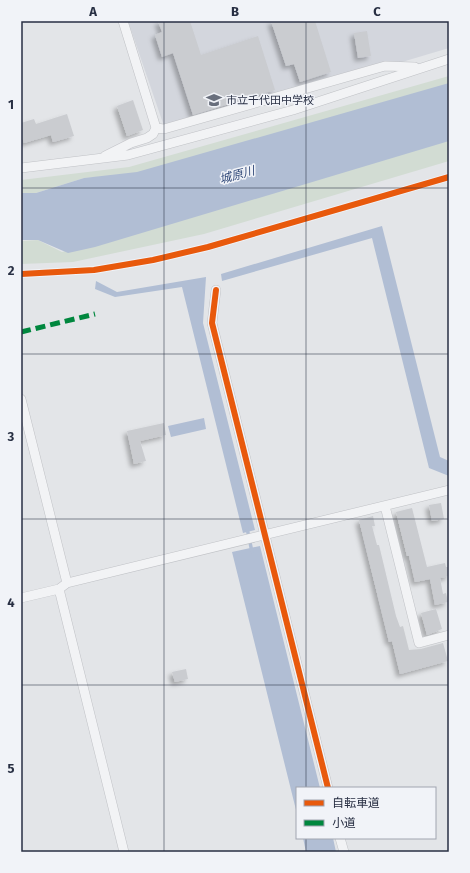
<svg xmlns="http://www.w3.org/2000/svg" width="470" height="873" font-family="'Fira Sans','Noto Sans JP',sans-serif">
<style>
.built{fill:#d3d6dd}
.green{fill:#d2dcd3}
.water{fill:#b1bed4}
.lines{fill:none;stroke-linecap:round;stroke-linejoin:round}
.stream{stroke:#b1bed4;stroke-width:3.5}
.building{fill:#caccd0;filter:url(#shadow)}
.minor-casing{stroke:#c0c2c6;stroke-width:10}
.minor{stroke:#f2f3f5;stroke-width:9}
.quiet{stroke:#00873e;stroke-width:5;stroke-dasharray:10 5;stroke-linecap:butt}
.cycleway-casing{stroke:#f1f3f8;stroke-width:8}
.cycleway{stroke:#e8590c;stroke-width:6}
.grid{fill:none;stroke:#282f43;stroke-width:1;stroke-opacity:0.55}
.labels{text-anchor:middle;stroke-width:3;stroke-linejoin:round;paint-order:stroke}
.poi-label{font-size:11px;fill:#282f43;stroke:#f1f3f8;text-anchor:start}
.water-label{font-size:12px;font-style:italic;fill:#314979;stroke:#f1f3f8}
.neatline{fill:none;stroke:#282f43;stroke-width:1.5}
.grid-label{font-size:13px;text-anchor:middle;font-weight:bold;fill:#282f43}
</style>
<defs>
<filter id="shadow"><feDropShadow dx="-3.5" dy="3.5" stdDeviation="2" flood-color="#0004"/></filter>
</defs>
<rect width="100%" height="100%" fill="#e3e5e8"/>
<!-- built -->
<path class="built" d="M128 21H449V48L166 132Z"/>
<!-- green -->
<path class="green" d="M449 76V106L203 170 84 178 36 193H21V180L129 167Z
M449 136V161L204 234 73 262 21 264V241L38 240 62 252Z"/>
<!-- water -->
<path class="water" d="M449 83V141L95 247 68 253 38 240H21V193H36L84 178 137 172Z
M382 226 440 457 449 461V476L429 468 372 238 222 281 221 274Z
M206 277 203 323 255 530 243 533 182 287 115 297 95 289 96 281 117 292Z
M204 418 206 429 171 437 168 426Z
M260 546 320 788H297V814L232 552Z
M303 838H333L336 852H306Z"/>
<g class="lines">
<!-- stream -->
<path class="stream" d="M247 528 252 552"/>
</g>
<!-- building -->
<path class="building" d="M158 21H190L201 55 258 36 275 90 193 115 173 53 162 57 155 35 162 32Z
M271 21H315L331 72 300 82 294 64 286 66Z
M367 31 371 56 358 58 354 33Z
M133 100 143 130 127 136 117 106Z
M67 114 74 136 53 142 51 135 24 143 21 134V123L34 119 36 124Z
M164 423 166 435 140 441 146 461 134 464 127 431Z
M441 503 444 519 432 521 429 505Z
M412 508 427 567 445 563 446 567H449V576L440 578 443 594 446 593 448 602 435 605 430 579 415 582 409 556H407L396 512Z
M373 516 375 526H372L377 545H379L396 616 400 627 403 626 409 650 421 649 443 643 448 661 400 674 392 641 389 642 359 520Z
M436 609 442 629 427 635 421 613Z
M186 669 188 679 175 682 172 672Z"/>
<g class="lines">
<defs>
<path id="minor" d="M156 128 164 129 385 66 415 67
M105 156 131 143 147 138 153 134 156 128 123 21
M21 168 128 155 293 110 449 59
M216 290 212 323 328 788
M21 399 67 583
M385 506 419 643 449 635
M59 589 124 852
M21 598 59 589 67 583 449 490
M340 838 344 852"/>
</defs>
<!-- minor casing -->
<use href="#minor" class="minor-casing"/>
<!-- minor -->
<use href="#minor" class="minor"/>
<!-- quiet -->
<path class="quiet" d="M21 332 95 314"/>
<defs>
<path id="cycleway" d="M21 274 94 270 153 260 208 247 449 177
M216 290 212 323 328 788"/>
</defs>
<!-- cycleway casing -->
<use href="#cycleway" class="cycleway-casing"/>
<!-- cycleway -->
<use href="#cycleway" class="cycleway"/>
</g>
<!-- grid -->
<path class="grid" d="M164 21V852M306 21V788M21 188H449M21 354H449M21 519H449M21 685H449M306 838V852"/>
<!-- icons -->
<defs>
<symbol id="school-bare" viewBox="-9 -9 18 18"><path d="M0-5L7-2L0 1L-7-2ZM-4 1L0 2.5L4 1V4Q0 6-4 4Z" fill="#696f7d" stroke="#f1f3f8" stroke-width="2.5" paint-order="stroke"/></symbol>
</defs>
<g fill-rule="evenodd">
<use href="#school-bare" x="203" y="89" width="22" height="22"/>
</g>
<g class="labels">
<!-- poi labels -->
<g class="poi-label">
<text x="226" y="104">市立千代田中学校</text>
</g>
<!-- water labels -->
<g class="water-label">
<text transform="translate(237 175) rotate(-15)" y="4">城原川</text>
</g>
</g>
<!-- border -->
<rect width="470" height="873" fill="none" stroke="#f1f3f8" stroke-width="44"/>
<!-- legend -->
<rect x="296" y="787" width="140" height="52" fill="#f1f3f8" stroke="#a1a5b0"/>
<rect x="304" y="800" width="20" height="6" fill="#e8590c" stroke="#a1a5b0"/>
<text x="332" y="807" font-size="12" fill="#282f43">自転車道</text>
<rect x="304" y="820" width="20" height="6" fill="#00873e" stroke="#a1a5b0"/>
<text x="332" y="827" font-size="12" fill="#282f43">小道</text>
<rect x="22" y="22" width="426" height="829" class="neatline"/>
<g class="grid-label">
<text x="93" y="16">A</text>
<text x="235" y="16">B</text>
<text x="377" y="16">C</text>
<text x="11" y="109">1</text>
<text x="11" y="275">2</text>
<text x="11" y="441">3</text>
<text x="11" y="607">4</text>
<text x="11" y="773">5</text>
</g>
</svg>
